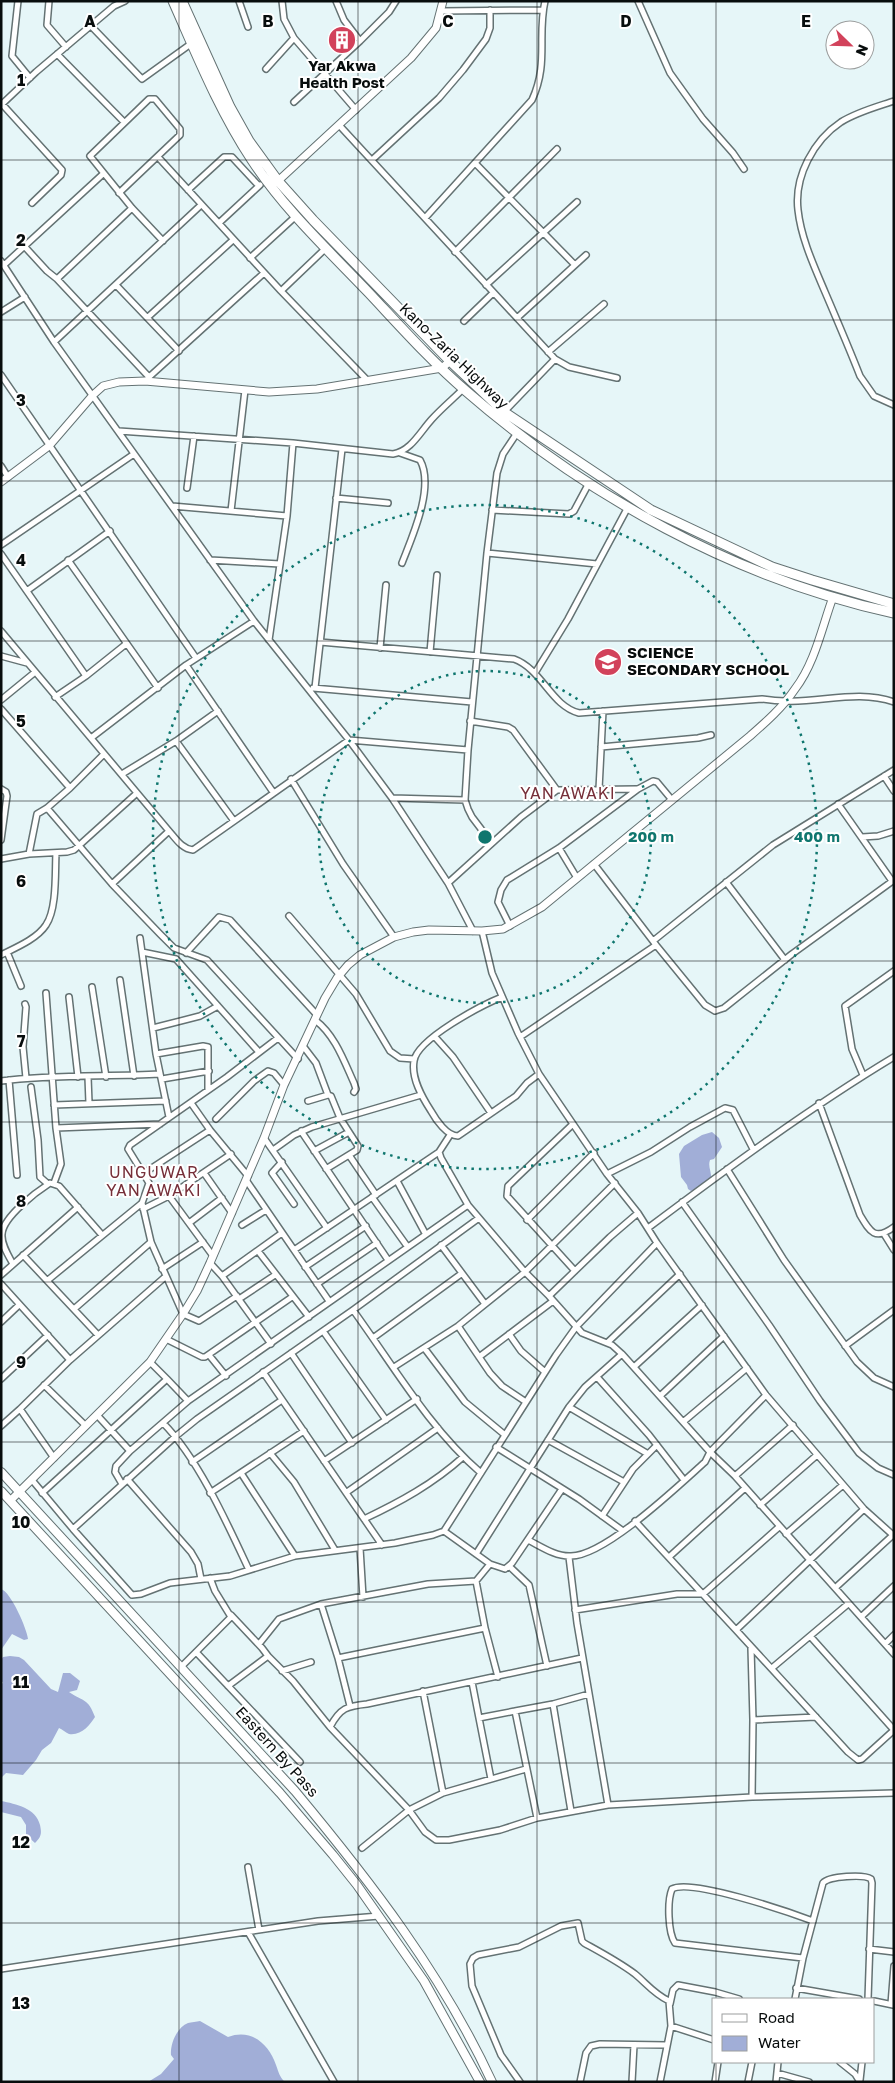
<svg xmlns="http://www.w3.org/2000/svg" width="895" height="2083" font-family="'Golos Text',sans-serif">
<style>
.water{fill:#a1aed7}
.lines{fill:none;stroke-linecap:round;stroke-linejoin:round}
.street-casing{stroke:#647273;stroke-width:8}
.secondary-casing{stroke:#647273;stroke-width:9}
.primary-casing{stroke:#647273;stroke-width:10}
.highway-casing{stroke:#647273;stroke-width:11}
.street{stroke:#fff;stroke-width:5}
.secondary{stroke:#fff;stroke-width:7}
.primary{stroke:#fff;stroke-width:8}
.highway{stroke:#fff;stroke-width:9}
.grid{fill:none;stroke:#080d0d;stroke-width:1;stroke-opacity:0.55}
.ring{fill:none;stroke:#0f766e;stroke-width:2.5;stroke-dasharray:2.5 5}
.labels{text-anchor:middle;stroke-width:4;stroke-linejoin:round;paint-order:stroke}
.poi-label{font-size:15px;font-weight:bold;fill:#080d0d;stroke:#fff}
.street-label{font-size:15px;fill:#080d0d;stroke:#fff}
.neighbourhood-label{font-size:16px;letter-spacing:1px;fill:#762f39;stroke:#fff}
.grid-label{font-size:16px;text-anchor:middle;font-weight:bold;fill:#080d0d;stroke:#fff;stroke-width:4;stroke-linejoin:round;paint-order:stroke}
.centre{fill:#0f766e;stroke:#fff;stroke-width:2.5}
.ring-label{font-size:15px;text-anchor:middle;font-weight:bold;fill:#0f766e;stroke:#fff;stroke-width:4;stroke-linejoin:round;paint-order:stroke}
</style>
<rect width="100%" height="100%" fill="#e6f6f8"/>
<!-- water -->
<path class="water" d="M712 1132 719 1138 722 1147 714 1159 710 1160C707 1168 714 1174 710 1186L691 1191 688 1189 687 1185 681 1177 679 1154 684 1146 702 1135Z
M1 1589C11 1592 27 1629 28 1639L24 1640 12 1634 1 1650Z
M10 1656 19 1657 24 1660 51 1689 58 1692 63 1673H70L80 1681 77 1690 69 1692C84 1702 88 1698 95 1717 90 1725 81 1736 69 1734 66 1733 62 1729 59 1728L51 1743 42 1750 36 1760 23 1775 6 1773 1 1778V1684L3 1683 1 1680V1660L3 1657Z
M1 1801C16 1804 36 1808 40 1825 42 1834 41 1837 35 1843L26 1835V1825L21 1817 1 1812Z
M200 2021 228 2037C251 2028 269 2044 276 2065 279 2073 279 2076 285 2082H148L161 2074 174 2059 171 2055C170 2044 177 2027 188 2023 191 2022 197 2022 200 2021Z"/>
<g class="lines">
<defs>
<path id="street" d="M18 1 12 56 30 78
M49 1 47 25 66 47
M239 1 248 27
M282 1 284 19 294 38 356 110
M638 1 670 73 703 119 733 153 744 169
M442 11 543 10
M91 26 142 79 192 43
M360 41 389 12 396 1
M57 54 124 122
M266 69 294 38
M894 101C876 107 857 112 841 122 814 140 794 176 798 210 801 238 814 266 825 292 837 320 849 348 860 376L874 396 894 405
M294 102 360 41 344 20 336 1
M2 104 62 170 61 175 32 203
M1 105 36 72 114 6 125 1
M339 125 555 359 569 367 617 378
M158 157 281 291 368 381
M372 160 439 98 463 70 486 39 490 28V10
M475 163 575 265
M188 190 224 157H232L259 186
M119 193 180 135V129L155 99H149L90 156 132 208 163 241
M425 218 532 100C549 63 537 37 545 1
M219 223 260 185
M25 247 47 271 57 279 149 377
M455 252 557 149
M250 258 296 216
M1 261 54 342 254 621 349 740 392 798 448 883 473 931
M4 265 103 174
M57 279 132 208
M116 285 179 351
M486 285 577 202
M281 291 326 248
M1 312 25 297
M148 317 233 240
M517 318 586 255
M464 321 493 293
M54 342 201 205
M548 352 604 304
M1 375 196 658
M148 378 264 273
M504 412 555 359
M119 431 293 443 393 454C411 451 420 432 432 419 442 408 453 399 463 389
M400 453 420 460C435 487 412 537 402 563
M1 466 8 477
M187 488 194 436
M336 498 388 503
M172 506 287 516
M492 510 569 514 574 511 589 483
M231 511 245 390
M1 545 134 454
M487 553 597 564
M1 554 86 676
M68 560 158 688
M210 560 280 564
M28 590 110 531
M1 631 169 831C176 839 182 849 193 850L349 740 468 750
M269 640 287 516 293 443
M320 642 514 659C542 669 551 706 579 713L762 699C769 700 777 701 785 701 821 703 858 689 894 702
M380 648 386 585
M430 652 437 575
M1 656 27 663
M186 665 273 792
M535 673 568 619 628 507
M313 688 472 702
M315 688 342 449
M55 697 86 676 126 644
M1 700 34 673
M1 709 70 788
M470 721 508 727 513 730 557 790
M91 738 186 665 254 621
M176 741 234 821
M601 747 698 738 711 735
M122 774 176 741 218 711
M884 776 894 791
M291 779 343 864 394 937
M1 789 6 792 7 796 1 840
M599 789 603 711
M392 798 465 800
M838 804 892 881
M47 808 112 884 160 934 174 948 207 960 298 1059
M862 837 878 836 894 831
M491 842 472 817 468 809 465 800 468 750 487 553 497 473 503 454 517 433
M559 848 577 878
M29 854 37 814 47 808 70 788 104 754
M1 859 29 854 67 852 74 850 137 793
M594 864 656 945 705 1005 715 1011 724 1008 792 954 894 880
M726 882 785 960
M448 883 521 817 557 790 637 789
M112 884 169 831
M289 916 356 994 390 1051 400 1058 414 1059
M510 926 498 902 501 890 507 880 559 848 638 789 653 781 657 782 672 800
M482 931 492 973 518 1033 539 1074 607 1174 638 1213 657 1243 766 1395 864 1509 894 1536
M140 938 156 1054 169 1117
M653 941 773 845 894 770
M7 952 21 986
M142 952 176 959 259 1052
M186 953 219 917 230 920 317 1015
M1 955C15 948 37 939 46 925 57 909 55 873 56 853
M120 980 134 1076
M92 987 106 1077
M46 993 56 1128 160 1124
M69 997 78 1077
M502 997C482 1005 417 1039 414 1061 411 1078 422 1097 431 1111 436 1120 447 1136 458 1136L516 1096 527 1083 539 1074
M25 1004 26 1007 23 1047 26 1078
M315 1020C335 1035 344 1061 354 1083L356 1089 354 1092
M153 1028 200 1016 218 1006
M435 1037 453 1057 491 1113
M520 1037 656 945
M303 1046 316 1063 328 1095
M156 1054 203 1046 208 1047V1090
M863 1075 852 1049 845 1006 894 971
M88 1077 89 1103
M162 1079 209 1071
M9 1080 17 1175
M1 1081C54 1074 107 1077 160 1074
M31 1087 38 1140 40 1177 48 1184
M308 1101 328 1095 331 1096 340 1118 358 1146 357 1150 326 1169
M191 1103 210 1130 248 1176
M819 1103 860 1215C870 1232 875 1241 894 1227
M54 1105 166 1101
M216 1119 254 1081 268 1071 274 1073 284 1085
M573 1124 508 1186 507 1196 575 1271
M301 1131 388 1260
M450 1135 439 1152 441 1158 468 1205 525 1272 549 1296 582 1333 612 1345 622 1354 710 1452 735 1476 894 1654
M264 1138 327 1228
M273 1150 294 1135 312 1127 421 1095
M314 1151 349 1132
M349 1155 376 1195
M282 1162 272 1173 294 1204
M727 1169 784 1260 857 1362 874 1378 894 1387
M144 1173 210 1130
M204 1173 232 1213
M607 1174 651 1152 690 1127 725 1108 733 1110 753 1149
M246 1180 329 1301
M397 1181 425 1233
M54 1183 61 1164 56 1128
M169 1196 213 1256
M372 1197 407 1246
M682 1202 769 1325 820 1401 859 1453 878 1468 894 1475
M142 1203 151 1242 183 1314 199 1321 237 1296
M143 1209 169 1196 231 1154
M479 1218 353 1310 197 1419 176 1436 73 1529 132 1595 141 1594 170 1583 230 1576 295 1556 395 1543 433 1535 444 1531 556 1355 576 1327 657 1243
M527 1220 594 1153
M189 1223 222 1198
M242 1225 266 1210
M648 1228C728 1168 808 1109 894 1057
M884 1234 894 1250
M441 1245 485 1304
M294 1250 439 1152
M258 1251 309 1317
M23 1255 98 1335
M210 1263 222 1276 271 1344
M13 1264C8 1255 1 1244 2 1234 3 1217 36 1192 50 1183L59 1186 102 1235
M305 1267 366 1226
M162 1269 203 1242
M1 1275 78 1207
M222 1276 282 1233
M48 1280 142 1203 149 1183 128 1149 130 1145 227 1077 278 1038
M1 1284 70 1360
M317 1284 377 1243
M549 1296 610 1237 638 1213
M239 1299 275 1275
M74 1309 151 1242
M353 1310C393 1365 429 1428 481 1473
M1 1322 19 1305
M458 1326 490 1373 502 1386 526 1402
M323 1331 386 1420
M509 1334 521 1351 545 1372
M373 1338 461 1274
M166 1339 202 1357H205L292 1297
M608 1342 680 1274
M845 1346 894 1310
M425 1349 465 1402 505 1435
M291 1353 352 1443
M209 1355 226 1376
M479 1357 553 1301
M150 1362 167 1379
M635 1366 702 1305
M394 1367 458 1326 525 1272 615 1183
M263 1372 382 1545
M597 1377 649 1435 684 1480
M1 1379 48 1335
M44 1385 86 1426
M660 1396 724 1336
M569 1407 648 1454
M97 1415 130 1451
M683 1422 747 1368
M163 1423C198 1458 228 1525 249 1570
M1 1426 20 1409
M548 1440 624 1482
M496 1447 579 1499 623 1531
M270 1453 294 1482 335 1550
M54 1458 20 1409 70 1360 165 1277
M324 1461 417 1399
M192 1462 282 1400
M241 1473 295 1556
M735 1476 793 1425
M127 1479 191 1552 198 1564 201 1579
M32 1480 73 1529
M122 1484 115 1472 116 1466 130 1451 188 1401 468 1205
M347 1492 438 1428
M42 1493 167 1379 188 1401
M210 1493 304 1431
M760 1505 817 1455
M602 1516 633 1469 657 1445
M364 1519C400 1502 433 1484 463 1457
M635 1521 736 1630
M444 1531 490 1564 505 1569 512 1563 562 1489
M786 1534 843 1485
M528 1540C540 1546 556 1557 571 1556 605 1556 678 1486 705 1462L710 1452 766 1395
M360 1548 363 1597
M476 1554 569 1407 585 1387 622 1354
M569 1557 577 1623 608 1805
M669 1557 745 1488
M509 1566 529 1585 547 1666
M476 1581 485 1628
M835 1588 893 1535
M321 1604 338 1658 485 1628 498 1677
M575 1610 677 1594H703L779 1527
M861 1617 894 1586
M810 1636 894 1730 862 1759 858 1760 848 1752 736 1630 864 1509
M259 1644 279 1619 321 1604 428 1584 476 1581 490 1564
M885 1644 894 1635
M751 1648 753 1720 752 1797
M196 1652 300 1762
M268 1656 293 1681 330 1727C340 1708 347 1706 367 1704L582 1658
M338 1658 350 1706
M181 1667 231 1617 215 1591 210 1578
M772 1668 848 1604
M282 1671 311 1662
M472 1682 479 1718
M228 1686 268 1656 262 1648 231 1615
M553 1704 571 1811
M753 1720 816 1717
M330 1727 409 1810 425 1832 436 1840H449L500 1830 537 1818 608 1805 752 1797 894 1793
M491 1779 479 1718 515 1711
M443 1793 526 1769
M537 1818 515 1711 553 1704 589 1694
M362 1848 409 1810 443 1793 423 1691
M248 1867 259 1930
M248 1932 334 2082
M869 1949 894 1952
M803 1958 675 1943C668 1933 667 1901 672 1889 690 1878 789 1912 813 1921
M1 1969 318 1921 379 1916
M796 1988 859 1999
M795 1999 803 1958 823 1883C829 1876 864 1874 871 1879L872 1883 868 1999
M874 2001 893 2005
M670 2004 673 1990 678 1985 715 1992 739 1999
M891 2004 894 1966
M840 2062 855 2074 860 2082
M777 2073 809 2082
M860 2080 862 2062
M520 2082 501 2055 472 1986 470 1964 473 1958 478 1955 519 1947 561 1926 578 1923 582 1941 584 1943C602 1953 619 1962 635 1974 647 1984 654 1994 669 2001L671 2026
M580 2082 586 2053 591 2046 600 2044 667 2045
M632 2082 634 2045
M660 2082 671 2026 714 2040
M715 2082 718 2062
M748 2082 752 2062
M776 2082 778 2062"/>
<path id="secondary" d="M278 181 411 58 436 28 443 1
M1 482 49 446 93 395 103 386 119 382 145 381 269 392 317 389 442 368 450 361
M11 1500 150 1362 183 1314 197 1291 210 1263 264 1138 284 1085 325 998 337 978 348 965 360 955 394 937 413 932 429 930 482 931 503 929 542 907 750 736C766 722 783 707 795 689 815 663 822 627 833 597"/>
<path id="primary" d="M1 1472 295 1791C370 1881 442 1974 492 2082
M1 1491 280 1793 333 1855 357 1885 424 1981 480 2082"/>
<path id="highway" d="M173 1C197 55 219 110 252 160 284 209 328 250 369 293 400 326 431 361 466 391 587 496 736 579 894 613
M182 1 230 107 249 141 278 181 313 220 450 361 504 412 651 510 772 567 812 580 894 604"/>
</defs>
<!-- street casing -->
<use href="#street" class="street-casing"/>
<!-- secondary casing -->
<use href="#secondary" class="secondary-casing"/>
<!-- primary casing -->
<use href="#primary" class="primary-casing"/>
<!-- highway casing -->
<use href="#highway" class="highway-casing"/>
<!-- street -->
<use href="#street" class="street"/>
<!-- secondary -->
<use href="#secondary" class="secondary"/>
<!-- primary -->
<use href="#primary" class="primary"/>
<!-- highway -->
<use href="#highway" class="highway"/>
</g>
<!-- grid -->
<path class="grid" d="M179 1V2082M358 1V2082M537 1V2082M716 1V1999M1 160H894M1 320H894M1 481H894M1 641H894M1 801H894M1 961H894M1 1122H894M1 1282H894M1 1442H894M1 1602H894M1 1763H894M1 1923H894M716 2062V2082"/>
<!-- distance rings -->
<g class="ring">
<circle cx="485" cy="837" r="166"/>
<circle cx="485" cy="837" r="332"/>
</g>
<!-- icons -->
<defs>
<symbol id="building-disc" viewBox="-11 -11 22 22"><circle r="9.5" fill="#d2425b" stroke="#fff"/><path d="M-4-6H4V6H1V3H-1V6H-4ZM-2.5-4.3h1.7v1.8h-1.7ZM.8-4.3h1.7v1.8H.8ZM-2.5-1h1.7V.8h-1.7ZM.8-1h1.7V.8H.8Z" fill="#fff"/></symbol>
<symbol id="school-disc" viewBox="-11 -11 22 22"><circle r="9.5" fill="#d2425b" stroke="#fff"/><path d="M0-5L7-2L0 1L-7-2ZM-4 1L0 2.5L4 1V4Q0 6-4 4Z" fill="#fff"/></symbol>
</defs>
<g fill-rule="evenodd">
<use href="#building-disc" x="326" y="24" width="32" height="32"/>
<use href="#school-disc" x="592" y="646" width="32" height="32"/>
</g>
<g class="labels">
<!-- poi labels -->
<g class="poi-label">
<text x="342" y="71">Yar Akwa<tspan x="342" dy="17">Health Post</tspan></text>
<text x="627" y="658" text-anchor="start">SCIENCE<tspan x="627" dy="17">SECONDARY SCHOOL</tspan></text>
</g>
<!-- street labels -->
<g class="street-label">
<text transform="translate(454 356) rotate(44)" y="5">Kano-Zaria Highway</text>
<text transform="translate(277 1752) rotate(48)" y="5">Eastern By Pass</text>
</g>
<!-- neighbourhood labels -->
<g class="neighbourhood-label">
<text x="568" y="799">YAN AWAKI</text>
<text x="154" y="1178">UNGUWAR<tspan x="154" dy="18">YAN AWAKI</tspan></text>
</g>
</g>
<g class="grid-label">
<text x="90" y="27">A</text>
<text x="268" y="27">B</text>
<text x="448" y="27">C</text>
<text x="626" y="27">D</text>
<text x="806" y="27">E</text>
<text x="21" y="86">1</text>
<text x="21" y="246">2</text>
<text x="21" y="406">3</text>
<text x="21" y="566">4</text>
<text x="21" y="727">5</text>
<text x="21" y="887">6</text>
<text x="21" y="1047">7</text>
<text x="21" y="1207">8</text>
<text x="21" y="1368">9</text>
<text x="21" y="1528">10</text>
<text x="21" y="1688">11</text>
<text x="21" y="1848">12</text>
<text x="21" y="2009">13</text>
</g>
<circle cx="485" cy="837" r="8" class="centre"/>
<g class="ring-label">
<text x="651" y="842">200 m</text>
<text x="817" y="842">400 m</text>
</g>
<!-- border -->
<rect width="895" height="2083" fill="none" stroke="#080d0d" stroke-width="5"/>
<!-- legend -->
<rect x="712" y="1998" width="162" height="65" fill="#ffffff" stroke="#9c9e9e"/>
<rect x="722" y="2014" width="25" height="8" fill="#ffffff" stroke="#9c9e9e"/>
<text x="758" y="2023" font-size="15" fill="#080d0d">Road</text>
<rect x="722" y="2036" width="25" height="15" fill="#a1aed7" stroke="#9c9e9e"/>
<text x="758" y="2048" font-size="15" fill="#080d0d">Water</text>
<!-- north arrow -->
<g transform="translate(850 45) rotate(113)"><circle r="24" fill="#ffffff" stroke="#9c9e9e"/>
<path d="M0-4L9 19L0 12L-9 19Z" fill="#d2425b"/>
<text y="-8" font-size="14" font-weight="bold" text-anchor="middle" fill="#080d0d">N</text>
</g>
</svg>
